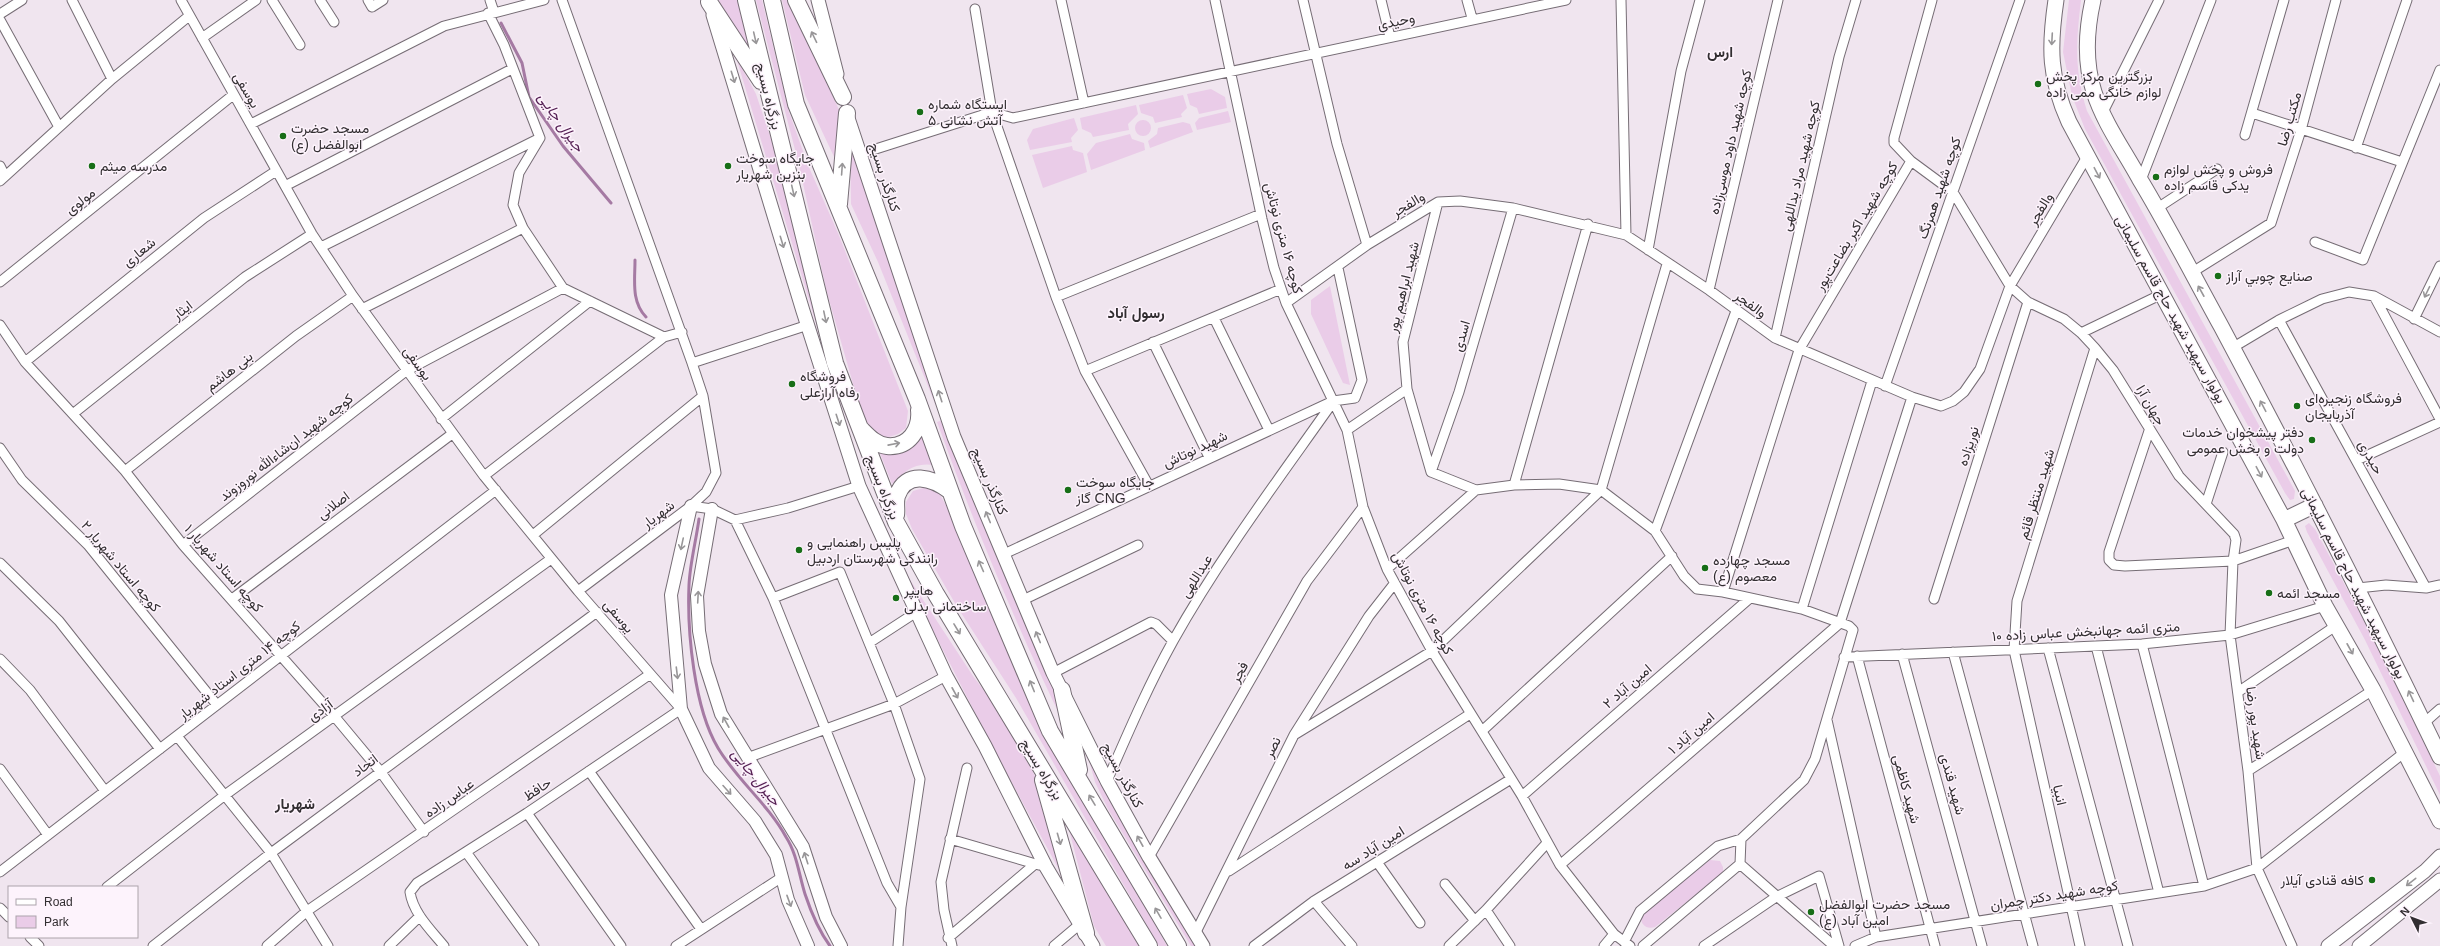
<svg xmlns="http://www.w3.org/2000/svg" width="2440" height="946" font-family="Arial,Vazirmatn,sans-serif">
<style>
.green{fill:#eacce8}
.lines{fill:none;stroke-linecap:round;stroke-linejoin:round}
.stream{stroke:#a57aa3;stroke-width:3}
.minor-casing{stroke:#766d75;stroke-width:11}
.tertiary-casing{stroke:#766d75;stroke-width:14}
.secondary-casing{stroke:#766d75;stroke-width:15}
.primary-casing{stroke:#766d75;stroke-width:17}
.trunk-casing{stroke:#766d75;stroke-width:18}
.minor{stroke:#fff;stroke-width:9}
.tertiary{stroke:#fff;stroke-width:12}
.secondary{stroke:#fff;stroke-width:13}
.primary{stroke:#fff;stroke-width:15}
.trunk{stroke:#fff;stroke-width:16}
.oneway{stroke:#989698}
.poi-dot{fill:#176e17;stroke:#fdf3fc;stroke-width:1.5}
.labels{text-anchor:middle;stroke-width:3;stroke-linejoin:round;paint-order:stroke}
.street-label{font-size:14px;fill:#322e31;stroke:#fdf3fc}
.poi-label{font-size:14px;fill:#322e31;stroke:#fdf3fc;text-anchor:start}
.neighbourhood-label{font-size:15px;font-weight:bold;fill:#322e31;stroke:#fdf3fc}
.water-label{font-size:15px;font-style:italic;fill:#531e52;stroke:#fdf3fc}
</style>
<rect width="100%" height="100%" fill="#f0e5ef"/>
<!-- green -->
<path class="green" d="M719 0H737L750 50 721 11Z
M756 0H762L789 112 808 165 838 233 908 411 906 428 898 434 889 437 879 436 869 430 857 398 826 289 799 165Z
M782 0H789L840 112 836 161 805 95Z
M2069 0H2081C2076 43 2074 69 2087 111L2295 491 2294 499 2290 500 2285 493 2085 129 2072 96 2063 52Z
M736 57 756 94 779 163 842 410Z
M1211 89 1225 97 1227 108 1199 114 1197 108 1190 105 1187 94Z
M1183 95 1187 108 1181 114 1182 117 1155 123 1153 117 1141 113 1139 105Z
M1136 105 1138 114 1128 124 1129 130 1093 137 1091 133 1082 129 1080 118Z
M1228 111 1231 122 1197 130 1195 123 1199 118Z
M1074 118 1078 130 1071 138 1072 142 1030 150 1027 140 1033 129Z
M1135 128a8 8 0 1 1 16 0a8 8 0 1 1-16 0Z
M1183 122 1190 124 1193 132 1150 148 1148 141 1157 134 1158 128Z
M1130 134 1132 139 1144 143 1145 150 1091 170 1087 154 1096 143Z
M850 139 936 406 878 262 851 204Z
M1072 146 1073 150 1083 153 1087 172 1043 188 1032 155Z
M1330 286 1350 385 1343 383 1311 314V300Z
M943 420 1057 692 1065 726C1017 627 974 525 937 422Z
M922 432 934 465C914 462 905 471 892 484L880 453 891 451Z
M927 487 939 493 955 521 1118 859 1167 946H1159L1145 922 1016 698 956 605 912 529 906 514V502L913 491Z
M2309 523 2315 529 2372 636 2440 776V795L2365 640 2307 532 2305 526Z
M897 560 973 676 1018 736 1038 784 1064 879 992 746Z
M1085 746 1200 946H1191L1108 809 1095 782Z
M1068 826 1141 946H1106L1094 926Z
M1710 860 1720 861 1723 867V873L1655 927C1644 930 1639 922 1642 913Z"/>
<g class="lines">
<!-- stream -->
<path class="stream" d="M501 23 522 63 529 97 563 146 611 203
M635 260C635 281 631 301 646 317
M699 519C696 541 690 563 689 585 687 631 694 708 718 748 737 780 768 804 786 837 797 854 799 875 805 894 811 912 819 931 830 946"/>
<defs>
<path id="minor" d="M72 0 112 79
M181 0 312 234 353 296 484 476 578 591 681 709 527 813 417 883 410 892C413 913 431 930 444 946
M272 0 300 45
M320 0 334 22
M368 0 372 7 383 0
M490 0 494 12
M562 0 692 363 703 396 716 473 706 492 691 506 578 591
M1061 0 1084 103
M1215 0 1262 219 1274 268 1286 303 1347 430 1363 507 1387 569 1432 651 1522 796 1560 865 1614 934 1630 946
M1303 0 1337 144 1367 245
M1381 0 1390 37
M1467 0 1472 18
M1621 0 1626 235
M975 9 992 112 1056 297 1085 371 1149 486
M488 13 504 45 540 138 519 173 513 205 523 228 563 288 664 337
M0 14 22 0
M0 20 59 127
M202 38 256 0
M2252 113 2402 162
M2102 114 2159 0
M251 124 444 26 544 0
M2245 135 2284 0
M2356 148 2407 0
M860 154 992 112 1013 118 1566 0
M1911 161 1953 192 2010 286 2028 302 2064 319 2081 333 2095 348 2113 370 2179 476 2234 534 2236 540 2233 561 2125 566 2114 565 2109 560V552L2149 431
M0 166 5 176
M2141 180 2211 0
M0 181 112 79 189 16
M285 186 512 69
M1438 202 1403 342 1407 389 1431 472 1476 490 1514 485 1559 484 1601 490 1655 531 1684 576 1697 589 1723 592 1802 609 1849 626 1853 630 1815 759 1804 780 1741 839 1718 846 1640 911 1624 942
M2156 209 2217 169
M2315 242 2363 260 2440 70
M321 247 540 138
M1648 250 1681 71 1700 0
M2191 273 2271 223 2301 130 2336 0
M0 282 233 95
M1709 290 1778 0
M2374 296 2440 419
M1056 297 1261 214
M1286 303 1367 245 1438 202 1460 201 1513 208 1626 235 1709 290 1775 338 1912 397 1941 406 1953 401 1964 392 1980 369 2010 286 2088 155
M362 309 523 228
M1214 318 1269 430
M2414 319 2440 266
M2279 320 2426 588
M0 325 25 362 125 471 183 545 335 717 380 771 424 832
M2081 333 2162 294
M1775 338 1839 57 1856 0
M1153 342 1209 457
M2232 348 2279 320 2322 299 2349 292 2374 296 2440 332
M25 362 204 218 276 171
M692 363 808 325
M1085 371 1281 289
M1885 386 2020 0
M74 413 245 277 312 234
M441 419 590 301
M1347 430 1407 389
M0 448 22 480 88 545 217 705
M2357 460 2440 422
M125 471 296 336 353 296
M1431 472 1459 392 1513 208
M484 476 664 337 682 332
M1514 485 1588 224
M2206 504 2223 452
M691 506 712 509 735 520 788 508 859 486
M735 520 773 598 887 883 901 907 898 946
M1655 531 1736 311
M533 535 703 396
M183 545 406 371 563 288
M1004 554 1333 401 1355 398 1362 380 1338 268
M0 563 59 621 160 749
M1387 569 1476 490
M2358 588 2386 585 2426 588 2440 585
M1723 592 1799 350 1911 161 1894 143V138L1932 0
M773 598 840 572 894 704 920 779 901 907
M232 599 452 434
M1934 599 2028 302
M1023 600 1138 545
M1802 609 1872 381
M869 643 915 613
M2142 644 2204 886
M2096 646 2159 893
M2048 648 2128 946
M1953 652 2033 946
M1902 654 1982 946
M1857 656 1935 946
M1844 657 2142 644 2230 635 2325 606
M0 659 30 690 105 791
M1053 673 1151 622 1156 624 1173 641
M2238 692 2337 625
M1827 720 1876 937
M2424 723 2440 709
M1482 731 1672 556
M1294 735 1432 651 1601 490 1667 264
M177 736 271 853 328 946
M747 758 894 704 946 676
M0 769 48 835
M589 771 701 929
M2248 771 2373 690
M1107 781C1128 733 1148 686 1173 641 1220 557 1278 480 1333 402
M1522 796 1750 598
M527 813 621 946
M950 839 1039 865
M1741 839 1740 864 1834 946
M466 852 534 946
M1149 857 1307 581 1363 507
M1377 862 1420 923
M1560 865 1840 623 1912 397
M1229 871 1470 714
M0 872 496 490
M1445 884 1475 921
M107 887 225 795 551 559
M1314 901 1352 946
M0 908 9 917
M1486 910 1510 946
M1195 934 1294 735 1369 616 1394 584
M30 937 39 946
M948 938 1035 864
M153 946 271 853 597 612
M267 946 307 911 649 675
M389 946 420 916
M676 946 782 877
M952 946 944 910 941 882 967 768
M1054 946 1080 924
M1254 946 1314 901 1511 779
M1449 946 1486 910 1547 843
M1604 946 1614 934
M1643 946 1740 864
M1704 946 1776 897 1819 876 1839 946
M1855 946 1876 937 2204 886 2257 868 2405 752
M2080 946 2014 650 2017 601 2095 348
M2292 946 2257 868 2248 771 2230 635 2233 561 2294 540"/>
<path id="tertiary" d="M691 506 671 595 681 709 709 768 755 821 776 855 788 900 808 946
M712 509 697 596 699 631 705 664 721 714 803 847 826 917 841 946"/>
<path id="secondary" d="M818 0 837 74
M713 15 803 311 859 486 946 676 985 746 1046 867 1093 946
M848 118 954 437 1053 673 1107 781 1149 857 1203 946
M2328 946 2425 871 2440 856
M2359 946 2440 880"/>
<path id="primary" d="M2056 0C2049 47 2049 78 2069 122L2284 520 2325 606 2373 690 2440 821
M2093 0C2086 31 2084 61 2094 92 2104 123 2123 149 2139 178 2168 226 2194 277 2221 326 2297 468 2370 612 2440 757
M2284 520 2315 505"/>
<path id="trunk" d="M746 0 835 363 896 522 936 594 1149 946
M772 0 796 104 917 399 963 526 1050 731 1178 946
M796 0 843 97
M709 2 761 81
M839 204 847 113
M861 429C868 436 876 445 887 446 909 448 921 429 919 410
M896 515C897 510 895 502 897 496 906 469 933 478 950 491
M1062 690 1079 770
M1043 780 1086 933"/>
</defs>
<!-- minor casing -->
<use href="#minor" class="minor-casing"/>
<!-- tertiary casing -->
<use href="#tertiary" class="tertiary-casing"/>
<!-- secondary casing -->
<use href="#secondary" class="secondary-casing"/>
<!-- primary casing -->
<use href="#primary" class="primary-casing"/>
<!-- trunk casing -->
<use href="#trunk" class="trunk-casing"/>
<!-- minor -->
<use href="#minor" class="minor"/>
<!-- tertiary -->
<use href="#tertiary" class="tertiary"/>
<!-- secondary -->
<use href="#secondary" class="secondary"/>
<!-- primary -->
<use href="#primary" class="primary"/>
<!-- trunk -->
<use href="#trunk" class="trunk"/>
</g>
<!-- one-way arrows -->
<defs><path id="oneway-shaft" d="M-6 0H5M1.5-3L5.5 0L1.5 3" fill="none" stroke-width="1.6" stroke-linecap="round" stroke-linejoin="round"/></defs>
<g class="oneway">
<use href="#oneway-shaft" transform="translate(814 37) rotate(-116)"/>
<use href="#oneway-shaft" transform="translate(755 38) rotate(77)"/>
<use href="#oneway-shaft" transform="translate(2052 39) rotate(93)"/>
<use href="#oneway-shaft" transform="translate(733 77) rotate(73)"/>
<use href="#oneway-shaft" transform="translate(842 169) rotate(-86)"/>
<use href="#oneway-shaft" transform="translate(2097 173) rotate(62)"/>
<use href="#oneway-shaft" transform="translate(793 191) rotate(77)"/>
<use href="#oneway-shaft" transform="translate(782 242) rotate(73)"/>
<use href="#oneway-shaft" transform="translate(2201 291) rotate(-119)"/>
<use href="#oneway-shaft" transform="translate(2427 292) rotate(116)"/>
<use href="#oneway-shaft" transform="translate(825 317) rotate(78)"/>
<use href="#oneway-shaft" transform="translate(940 396) rotate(-108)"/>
<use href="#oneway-shaft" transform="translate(2263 406) rotate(-118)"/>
<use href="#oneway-shaft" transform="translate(838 420) rotate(72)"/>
<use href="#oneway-shaft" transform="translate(894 444) rotate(-11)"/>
<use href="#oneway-shaft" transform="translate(2259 472) rotate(62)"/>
<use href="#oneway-shaft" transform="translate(988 517) rotate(-112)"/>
<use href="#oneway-shaft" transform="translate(682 544) rotate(102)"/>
<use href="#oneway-shaft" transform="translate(981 566) rotate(-114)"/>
<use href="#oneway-shaft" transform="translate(698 597) rotate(-87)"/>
<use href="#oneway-shaft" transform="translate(957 629) rotate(59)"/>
<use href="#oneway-shaft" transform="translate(1038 637) rotate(-112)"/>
<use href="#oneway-shaft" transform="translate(2350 649) rotate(61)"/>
<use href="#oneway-shaft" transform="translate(677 673) rotate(83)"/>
<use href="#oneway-shaft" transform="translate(1032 686) rotate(-112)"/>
<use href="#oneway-shaft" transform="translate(955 693) rotate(61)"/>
<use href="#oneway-shaft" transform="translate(2411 696) rotate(-115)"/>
<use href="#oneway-shaft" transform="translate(726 722) rotate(-119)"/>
<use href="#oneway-shaft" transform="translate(727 790) rotate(48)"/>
<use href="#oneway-shaft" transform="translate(1092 800) rotate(-121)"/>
<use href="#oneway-shaft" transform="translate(1059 839) rotate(74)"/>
<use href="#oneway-shaft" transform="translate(1140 841) rotate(-119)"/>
<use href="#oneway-shaft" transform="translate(806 858) rotate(-108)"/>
<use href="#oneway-shaft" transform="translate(2411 882) rotate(142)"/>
<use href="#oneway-shaft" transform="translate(789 901) rotate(70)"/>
<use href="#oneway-shaft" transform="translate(1158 913) rotate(-120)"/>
</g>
<!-- markers -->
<g class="poi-dot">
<circle cx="2038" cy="84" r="4"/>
<circle cx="920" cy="112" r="4"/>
<circle cx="283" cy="136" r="4"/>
<circle cx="92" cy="166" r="4"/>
<circle cx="728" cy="166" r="4"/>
<circle cx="2156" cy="177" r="4"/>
<circle cx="2218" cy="276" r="4"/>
<circle cx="792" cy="384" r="4"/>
<circle cx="2297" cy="406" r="4"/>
<circle cx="2312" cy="440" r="4"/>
<circle cx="1068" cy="490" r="4"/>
<circle cx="799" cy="550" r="4"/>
<circle cx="1705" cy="568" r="4"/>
<circle cx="2269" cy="593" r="4"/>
<circle cx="896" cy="598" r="4"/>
<circle cx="2372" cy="880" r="4"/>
<circle cx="1811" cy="912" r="4"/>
</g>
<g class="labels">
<!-- street labels -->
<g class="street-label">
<text transform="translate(1396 21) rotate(-12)" y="5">وحیدی</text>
<text transform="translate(247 90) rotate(60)" y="5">یوسفی</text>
<text transform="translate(769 96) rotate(76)" y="5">بزرگراه بسیج</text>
<text transform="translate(2289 119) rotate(-74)" y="5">مکتب رضا</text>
<text transform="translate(1730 142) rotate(-77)" y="5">کوچه شهید داود موسی‌زاده</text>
<text transform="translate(1800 166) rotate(-77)" y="5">کوچه شهید مراد یداللهی</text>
<text transform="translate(885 177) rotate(72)" y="5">کنارگذر بسیج</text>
<text transform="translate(1939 188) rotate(-71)" y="5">کوچه شهید همرنگ</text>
<text transform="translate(80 201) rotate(-39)" y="5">مولوی</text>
<text transform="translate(1408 204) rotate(-31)" y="5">والفجر</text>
<text transform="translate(2040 209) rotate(-59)" y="5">والفجر</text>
<text transform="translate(1856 226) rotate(-59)" y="5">کوچه شهید اکبر بضاعت‌پور</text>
<text transform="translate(1284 238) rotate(75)" y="5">کوچه ۱۶ متری نوتاش</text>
<text transform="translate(139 252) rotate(-39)" y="5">شعاری</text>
<text transform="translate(1403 287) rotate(-76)" y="5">شهید ابراهیم پور</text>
<text transform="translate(1751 304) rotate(36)" y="5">والفجر</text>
<text transform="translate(2171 309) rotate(61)" y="5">بولوار سپهبد شهید حاج قاسم سلیمانی</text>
<text transform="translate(182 310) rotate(-38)" y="5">ایثار</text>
<text transform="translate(1461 336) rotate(-74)" y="5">اسدی</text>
<text transform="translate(418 363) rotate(54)" y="5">یوسفی</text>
<text transform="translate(229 371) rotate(-38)" y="5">بنی هاشم</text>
<text transform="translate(2151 405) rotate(60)" y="5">جهان آرا</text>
<text transform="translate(1968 446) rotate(-72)" y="5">نوریزاده</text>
<text transform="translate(286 447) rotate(-38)" y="5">کوچه شهید ان‌شاءالله نوروزوند</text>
<text transform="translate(1195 449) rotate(-25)" y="5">شهید نوتاش</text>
<text transform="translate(2371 457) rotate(61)" y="5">حیدری</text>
<text transform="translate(990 481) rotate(67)" y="5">کنارگذر بسیج</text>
<text transform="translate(883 487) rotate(68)" y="5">بزرگراه بسیج</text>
<text transform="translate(2036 494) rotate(-73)" y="5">شهید منتظر قائم</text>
<text transform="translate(333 505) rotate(-37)" y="5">اصلانی</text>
<text transform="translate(658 514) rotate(-37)" y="5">شهریار</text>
<text transform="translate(121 566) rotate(50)" y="5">کوچه استاد شهریار ۲</text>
<text transform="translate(224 568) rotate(49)" y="5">کوچه استاد شهریار ۱</text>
<text transform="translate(1196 576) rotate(-58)" y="5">عبداللهی</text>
<text transform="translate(2354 583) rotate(63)" y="5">بولوار سپهبد شهید حاج قاسم سلیمانی</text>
<text transform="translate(1423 603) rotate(62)" y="5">کوچه ۱۶ متری نوتاش</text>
<text transform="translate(619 616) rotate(50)" y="5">یوسفی</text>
<text transform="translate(2086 631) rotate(-3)" y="5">۱۰ متری ائمه جهانبخش عباس زاده</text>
<text transform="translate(239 670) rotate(-38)" y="5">کوچه ۱۴ متری استاد شهریار</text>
<text transform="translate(1239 672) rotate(-60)" y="5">فجر</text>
<text transform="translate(1627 686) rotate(-41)" y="5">۲ امین آباد</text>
<text transform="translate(320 710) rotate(-36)" y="5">آزادی</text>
<text transform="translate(2256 723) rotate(82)" y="5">شهید پور رضا</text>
<text transform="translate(1691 733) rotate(-41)" y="5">۱ امین آباد</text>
<text transform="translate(1272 747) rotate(-64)" y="5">نصر</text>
<text transform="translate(365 765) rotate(-37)" y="5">اتحاد</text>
<text transform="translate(1042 769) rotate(59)" y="5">بزرگراه بسیج</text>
<text transform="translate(1123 775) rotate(62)" y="5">کنارگذر بسیج</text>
<text transform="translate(1953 784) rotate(75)" y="5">شهید قندی</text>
<text transform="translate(537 789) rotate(-34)" y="5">حافظ</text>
<text transform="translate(1907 789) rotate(75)" y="5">شهید کاظمی</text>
<text transform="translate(2060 795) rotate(77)" y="5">انبیا</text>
<text transform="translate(449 798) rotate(-35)" y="5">عباس زاده</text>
<text transform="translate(1373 848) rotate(-32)" y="5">امین آباد سه</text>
<text transform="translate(2054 895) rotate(-9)" y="5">کوچه شهید دکتر چمران</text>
</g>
<!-- poi labels -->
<g class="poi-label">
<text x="2046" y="81">بزرگترین مرکز پخش<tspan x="2046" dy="16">لوازم خانگی ممی زاده</tspan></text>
<text x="928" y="109">ایستگاه شماره<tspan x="928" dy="16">۵ آتش نشانی</tspan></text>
<text x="291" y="133">مسجد حضرت<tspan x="291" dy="16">ابوالفضل (ع)</tspan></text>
<text x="736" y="163">جایگاه سوخت<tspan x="736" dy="16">بنزین شهریار</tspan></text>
<text x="100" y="171">مدرسه میثم</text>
<text x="2164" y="174">فروش و پخش لوازم<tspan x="2164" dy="16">یدکی قاسم زاده</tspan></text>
<text x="2226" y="281">صنايع چوبي آراز</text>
<text x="800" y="381">فروشگاه<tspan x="800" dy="16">رفاه آرازعلی</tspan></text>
<text x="2305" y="403">فروشگاه زنجیره‌ای<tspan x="2305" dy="16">آذربایجان</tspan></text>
<text x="2304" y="437" text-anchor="end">دفتر پیشخوان خدمات<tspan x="2304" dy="16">دولت و بخش عمومی</tspan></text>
<text x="1076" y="487">جایگاه سوخت<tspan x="1076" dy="16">گاز CNG</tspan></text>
<text x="807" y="547">پلیس راهنمایی و<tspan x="807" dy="16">رانندگی شهرستان اردبیل</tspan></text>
<text x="1713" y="565">مسجد چهارده<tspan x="1713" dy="16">معصوم (ع)</tspan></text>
<text x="904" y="595">هایپر<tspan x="904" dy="16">ساختمانی بدلی</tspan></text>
<text x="2277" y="598">مسجد ائمه</text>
<text x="2364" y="885" text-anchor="end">کافه قنادی آیلار</text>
<text x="1819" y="909">مسجد حضرت ابوالفضل<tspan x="1819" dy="16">(ع) امین آباد</tspan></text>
</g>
<!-- neighbourhood labels -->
<g class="neighbourhood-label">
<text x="1720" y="57">ارس</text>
<text x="1136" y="318">رسول آباد</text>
<text x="295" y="809">شهریار</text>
</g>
<!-- water labels -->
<g class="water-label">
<text transform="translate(561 122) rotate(55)" y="5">جیرال چایی</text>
<text transform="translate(756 777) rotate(51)" y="5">جیرال چایی</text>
</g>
</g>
<!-- legend -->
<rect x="8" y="886" width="130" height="52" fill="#fdf3fc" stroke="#aca4ab"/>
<rect x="16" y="899" width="20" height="6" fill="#ffffff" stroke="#aca4ab"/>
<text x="44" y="906" font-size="12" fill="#322e31">Road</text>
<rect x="16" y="916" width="20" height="12" fill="#eacce8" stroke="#aca4ab"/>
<text x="44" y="926" font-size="12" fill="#322e31">Park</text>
<!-- north arrow -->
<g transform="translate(2412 918) rotate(312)" stroke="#fdf3fc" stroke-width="3" paint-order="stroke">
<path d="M0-3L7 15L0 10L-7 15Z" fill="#322e31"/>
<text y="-6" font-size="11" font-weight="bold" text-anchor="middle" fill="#322e31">N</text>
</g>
</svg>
